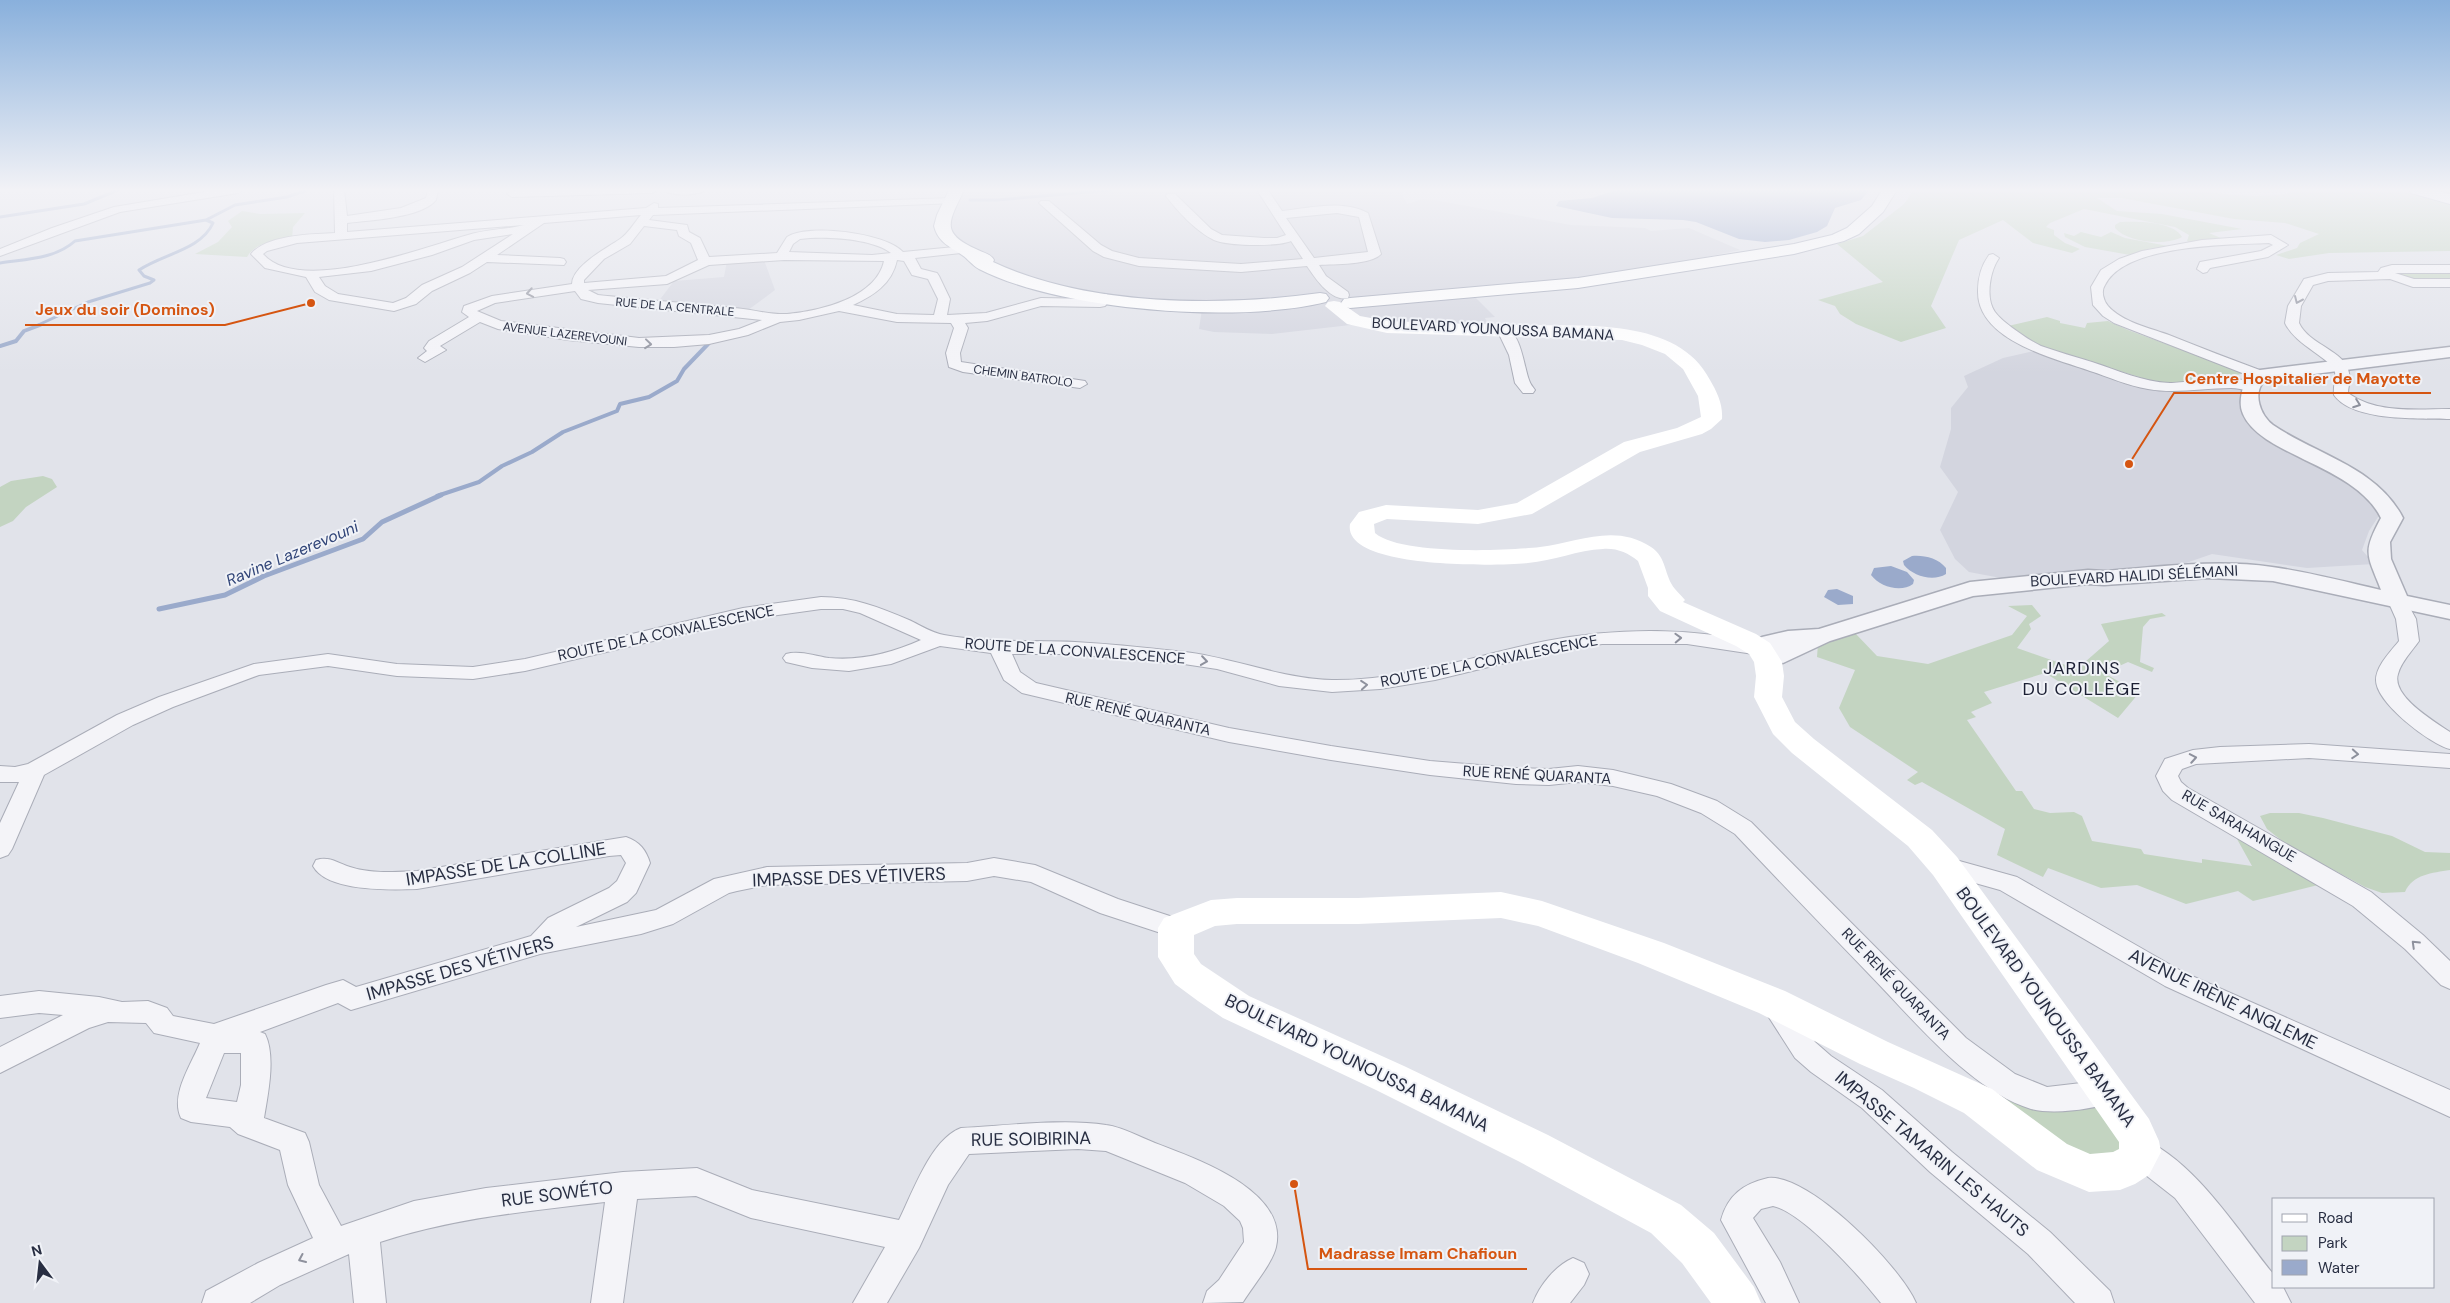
<svg xmlns="http://www.w3.org/2000/svg" width="2450" height="1303" font-family="'DM Sans',sans-serif">
<style>
.built{fill:#d3d5df}
.green{fill:#c3d4c1}
.water{fill:#9aaacb}
.lines{fill:none;stroke-linecap:round;stroke-linejoin:round}
.stream-far2{stroke:#9aaacb;stroke-width:3}
.stream-far1{stroke:#9aaacb;stroke-width:4}
.stream{stroke:#9aaacb;stroke-width:5}
.minor-casing{stroke:#aaadb8;stroke-width:2}
.tertiary-casing{stroke:#aaadb8;stroke-width:3}
.primary-casing{stroke:#9fa5b6;stroke-width:2}
.minor{fill:#f4f4f8;fill-rule:evenodd}
.tertiary{fill:#f4f4f8;fill-rule:evenodd}
.secondary{fill:#fff;fill-rule:evenodd}
.primary{fill:#fff;fill-rule:evenodd}
.oneway{stroke:#8e919d}
.labels{text-anchor:middle;stroke-width:4;stroke-linejoin:round;paint-order:stroke}
.far-street-label{font-size:12px;fill:#282e42;stroke:#f0f2f7}
.street-label{font-size:15px;fill:#282e42;stroke:#f0f2f7}
.water-label{font-size:16px;font-style:italic;fill:#314578;stroke:#f0f2f7}
.quarter-label{font-size:18px;letter-spacing:1px;fill:#1b1f33;stroke:#f0f2f7}
.near-street-label{font-size:18px;fill:#282e42;stroke:#f0f2f7}
.leader{fill:none;stroke:#d55511;stroke-width:2}
.callout-dot{fill:#d55511;stroke:#f0f2f7;stroke-width:2}
.callout-label{font-size:16px;text-anchor:middle;font-weight:bold;fill:#d55511;stroke:#f0f2f7;stroke-width:4;stroke-linejoin:round;paint-order:stroke}
</style>
<rect width="100%" height="100%" fill="#e1e3ea"/>
<!-- built -->
<path class="built" d="M948 190H1400L1407 204 1423 199 1434 200 1571 225 1645 228 1651 231 1689 228 1740 250 1677 263 1604 274 1553 281 1465 287 1495 317 1485 318 1489 326 1359 324 1272 334 1214 332 1199 329 1202 309 1156 306 992 272 963 257 949 248 941 238 936 225Z
M764 260 775 290 748 310 658 302 674 281 724 277 727 261Z
M2039 350 2159 389 2174 391 2233 386 2242 390 2243 405 2365 493 2380 514 2369 531 2362 550 2374 564 2307 568 2212 554 2183 564 2055 576 2001 578 1969 572 1955 559 1940 530 1958 492 1940 467 1951 429V408L1968 387 1964 376 2003 358Z"/>
<!-- green -->
<path class="green" d="M1914 190C2002 190 2090 188 2178 190 2219 191 2259 203 2299 190H2405L2450 202V251L2329 253 2289 259 2276 255 2297 248 2300 243 2319 234 2285 223 2234 219 2122 198H2097L2117 211 2162 214 2242 229 2209 233 2223 239 2243 237 2249 239 2191 243 2187 241 2189 235 2175 227 2084 209 2050 223 2046 227 2054 230V235L2065 243 2080 249 2072 253 2033 243 2003 220 1959 240 1931 306 1946 328 1901 342 1856 324 1840 314 1835 306 1818 300 1883 282 1837 244 1863 236 1904 204Z
M242 211 260 214 305 213 293 227 292 239C275 241 257 241 247 257L195 254 218 242 232 227 228 221Z
M2120 222C2136 221 2174 221 2182 237 2166 246 2128 243 2115 228V225Z
M2081 232 2101 237 2111 232 2125 238 2168 246 2148 249 2130 255 2085 247 2065 237 2064 233 2074 236Z
M2400 271 2406 274 2450 273V278L2420 279 2411 282 2390 272Z
M2047 317 2060 321V323L2085 328 2087 323 2108 321 2128 330 2245 373 2209 381 2177 384 2152 381 2039 346 2008 326Z
M43 476 52 479 57 487 26 507 13 521 0 527V487L11 481Z
M2032 605 2041 616 2029 624 2031 629 2017 648 2077 669 2109 641 2101 624 2162 613 2166 616 2150 619 2143 627 2140 662 2154 668 2152 672 2128 662 2104 673 2139 693 2118 718 2045 673 1984 692 1992 703 1971 712 1976 717 1967 720 2016 791H2022L2034 809 2050 813 2074 812 2082 816 2092 841 2141 849 2144 854 2202 863V859L2252 866 2237 839 2246 836 2318 885 2253 901 2238 891 2186 904 2137 885 2101 888 2048 868 2043 877 1997 855 2005 829 1922 782 1915 785 1907 780 1918 772 1850 727 1839 708 1855 670 1817 657 1818 644 1855 633 1877 656 1928 664 2012 635 2027 616 2008 606Z
M2270 813H2299L2323 818 2392 836 2425 852 2450 853V870C2432 873 2413 874 2405 892L2382 893 2365 887 2286 844 2267 829 2260 816Z
M2005 1092 2098 1108 2121 1134 2120 1151 2103 1159 2075 1151 1998 1094Z"/>
<!-- water -->
<path class="water" d="M1616 190H1869L1861 200 1835 208 1827 226 1817 232 1789 240 1765 242 1739 239 1696 222 1683 220 1612 218 1556 206 1559 201 1592 198Z
M1912 556C1924 555 1938 558 1946 568V574C1933 582 1913 576 1904 565L1903 561Z
M1891 566 1907 572 1914 580 1913 584C1901 593 1880 587 1871 575L1874 568Z
M1837 589 1853 596V604L1838 605 1824 597 1828 590Z"/>
<g class="lines">
<!-- stream-far2 -->
<path class="stream-far2" d="M970 200H997L1111 190
M0 217 84 204 118 190
M0 263C26 259 55 259 75 241L206 220
M36 326 88 302 150 283 154 280 144 276 139 270C162 254 201 250 213 223L206 220 235 205 287 197 307 190"/>
<!-- stream-far1 -->
<path class="stream-far1" d="M0 346 16 341 24 331 40 325
M437 496 479 482 502 466 532 452 563 432 617 411 620 404 649 397 677 381 684 369 709 343"/>
<!-- stream -->
<path class="stream" d="M159 609 225 595 264 576 363 539 382 522 441 495"/>
<defs>
<path id="minor" d="M216 190H243L238 193 120 212 0 256V249L52 228 114 207Z
M334 190H344L347 216 401 208 426 198 428 190H438L436 200C421 218 370 220 347 223V232L646 208 654 203 658 204V208L952 198 958 201 956 203 653 215 649 220 687 225 689 232 700 238 709 257 777 253 787 237C808 223 886 233 903 252L965 246 967 249 965 252 961 253 915 258 921 269 937 273 939 276 950 299 947 315 986 313 1041 298 1097 299 1106 294 1112 298 1105 306 1100 307 1041 306 987 321 965 323 968 328 960 353 961 362 1085 381 1087 384 1080 388 963 372 949 367 946 353 954 328 951 323 897 322 839 311 799 320 780 322 748 335 709 344 674 347H639L568 340 498 329 480 322 440 346 446 350 425 362 418 358 427 351 424 348 429 341 469 317 462 312 464 306 492 296 572 284C572 266 607 248 620 239 628 234 634 223 641 215L544 223 497 255 560 258 564 259 566 262 564 265 487 262 470 273 432 291 416 304 394 311 329 300 315 292 306 277 265 268 251 254C266 235 312 234 335 233ZM524 225C506 230 486 229 468 235 424 247 300 296 263 254L267 251 297 243ZM644 226 677 230 679 236 691 243 698 260 666 276 584 283V280L604 259 630 244ZM513 234 462 267 422 285 406 298 393 303 338 294 325 286 319 277 371 271 432 255 474 240ZM800 239C824 236 871 238 891 253L872 255 789 252 793 244ZM784 260 884 261C876 298 820 311 787 314 769 315 751 309 734 308 689 303 643 300 598 295L588 290 667 284 709 265ZM897 260 904 261 912 275 928 279 938 299 934 315 897 314 853 305C873 296 892 284 897 260ZM575 291 581 299 598 303 762 320 739 329 709 335 639 338 501 321 477 311 495 303Z
M530 190H657L652 193 512 197 507 194 512 191Z
M663 190H705C698 196 670 196 663 190Z
M1257 190H1268L1282 211C1309 208 1343 199 1368 213L1381 254C1371 265 1334 264 1319 265L1326 276 1348 292 1349 295 1348 298C1331 302 1315 278 1307 266L1241 272 1139 266 1104 257 1093 251 1039 203 1041 201H1049L1101 245 1112 251 1139 258 1241 264 1303 259 1291 241C1277 247 1228 246 1214 240 1197 232 1177 211 1166 196L1167 194H1175L1211 229 1222 235 1264 238H1277L1286 235ZM1337 213 1359 217 1368 252 1314 258 1286 218Z
M2271 235 2288 245 2268 257 2210 268 2207 272 2203 273 2197 269 2200 262 2261 251 2273 245 2269 243C2229 245 2125 244 2105 285 2101 291 2103 300 2108 306 2122 322 2150 328 2169 335 2201 348 2233 360 2265 372L2267 375 2265 378H2255L2114 323 2103 316 2093 305 2091 287 2101 270 2119 259 2142 251 2202 240Z
M1993 254 1999 258C1990 271 1985 298 1995 312 2002 322 2030 341 2041 346 2058 352 2076 357 2092 362 2117 370 2143 382 2170 383 2186 383 2250 373 2259 386 2254 394 2240 388 2231 388 2203 388 2175 394 2148 389 2128 386 2109 377 2090 371 2053 358 1977 340 1978 291 1978 278 1981 266 1989 255Z
M2392 265H2450V273H2395L2414 279H2450V287H2413L2390 279 2328 281 2313 285 2301 306 2299 323C2309 345 2346 351 2349 373 2351 380 2348 387 2348 393 2377 414 2417 409 2450 409V419C2420 418 2353 422 2334 395 2333 387 2336 379 2335 372 2331 358 2295 345 2285 323L2288 306 2304 279 2328 273 2378 272 2381 268Z
M1505 328C1521 332 1524 367 1529 380 1530 384 1533 387 1535 390L1533 393H1523L1515 383 1509 355 1498 332Z
M2397 595 2404 597 2416 619 2419 641C2412 651 2401 662 2398 674 2391 696 2434 721 2450 732V749C2430 744 2376 703 2376 680 2376 666 2391 651 2399 641L2396 619 2388 601 2390 597Z
M821 597C853 597 879 607 909 620 920 625 932 633 944 635 988 643 1031 640 1075 642 1111 644 1149 648 1185 652 1235 658 1282 679 1332 680 1406 681 1475 655 1546 641 1618 627 1696 627 1767 645L1770 649 1767 653 1760 655 1687 644H1602L1546 653 1435 680 1380 689 1332 692 1279 686 1217 669 1184 664 1073 654H1012L1020 672 1036 683 1229 728 1331 746 1430 761 1516 768 1549 769 1578 766 1613 770 1671 784 1717 801 1751 822 1966 1038 2015 1074 2047 1087 2107 1080 2117 1083 2121 1092 2117 1101C2095 1109 2054 1115 2031 1109 1970 1090 1913 1019 1869 974 1824 927 1779 881 1735 834L1701 813 1657 796 1613 786 1578 782 1549 785 1516 784 1430 775 1331 760 1229 742 1022 693 1004 680 991 653 940 646 891 664 849 671 812 668 786 662 783 658 786 654C799 650 815 656 829 658 861 661 892 653 921 640L860 613 843 609H821L743 620 525 671 473 679 397 676 328 666 259 675 173 707 133 725 44 775 12 849 8 855 0 858V823L19 782H0V766L15 767 28 764 117 715 159 697 254 664 328 654 397 664 473 667 525 659 743 608Z
M2309 744 2450 754V768L2309 758 2196 764 2182 769 2178 776 2181 782 2188 788 2371 892 2423 935 2450 961V989L2441 985 2405 949 2353 906 2172 800 2163 791 2156 776 2165 759 2193 750 2220 747Z
M626 837C640 842 646 850 650 863L636 893 627 902 576 927 656 910 714 879 767 867 967 863 994 858 1035 865 1118 899 1185 921 1189 928 1185 935 1176 938 1100 913 1031 882 994 876 967 881 767 885 737 891 729 893 673 924 641 934 540 954 351 1010 338 1003 260 1032 265 1034C276 1056 268 1094 264 1118L305 1133 309 1142 319 1185 341 1226 414 1201 486 1188 623 1172 697 1168 752 1190 899 1220C913 1192 931 1139 961 1128 1004 1126 1064 1118 1106 1125 1122 1127 1140 1137 1155 1143 1194 1158 1289 1190 1276 1247 1272 1264 1252 1287 1243 1302L1203 1303 1207 1291 1219 1280 1244 1242 1243 1228 1240 1221 1224 1206 1185 1183 1106 1151 1078 1149 969 1154 948 1185 919 1248 887 1303H853L885 1247 751 1218 696 1196 637 1199 623 1303H591L605 1202C529 1211 453 1218 380 1242L386 1303H354L349 1254 280 1285 250 1303H202L206 1291 258 1263 313 1238 288 1185 280 1150 238 1134 230 1127 191 1122 181 1118C170 1095 191 1065 200 1043L154 1033 146 1023 108 1022 89 1028 0 1073V1047L63 1015 39 1013 0 1018V996L39 991 99 997 122 1002 148 1001 167 1008 173 1016 214 1024 326 985 343 980 356 987 531 936 548 918 609 888 617 881 626 863 621 855 609 856 417 889C391 890 327 892 313 866L316 860C330 856 337 863 350 867 371 874 396 872 417 871ZM224 1053H241V1085L237 1102 206 1098Z
M1945 857 2017 877 2183 972 2450 1090V1117L2165 986 2000 890 1936 872 1933 866 1936 860Z
M1775 994 1785 997 1815 1042 1831 1056 1882 1090 1952 1152 2050 1232 2110 1291 2114 1303H2075L2028 1254 1930 1172 1862 1108 1811 1072 1795 1058 1761 1005 1765 997Z
M2140 1138C2193 1158 2239 1232 2274 1275V1287H2283L2291 1303H2255L2175 1198 2129 1162 2125 1152 2129 1142Z
M1768 1178C1809 1173 1901 1267 1916 1303H1881C1862 1279 1803 1212 1773 1206L1761 1209 1753 1218 1780 1262 1799 1303H1766L1721 1220C1728 1195 1743 1184 1768 1178Z
M1573 1258 1584 1263 1589 1274 1584 1285 1570 1303H1533C1540 1285 1555 1266 1573 1258Z"/>
<path id="tertiary" d="M2450 347V357L2265 380C2252 393 2260 415 2273 425 2317 455 2377 467 2403 518L2390 542 2391 559 2407 596 2450 605V619L2273 581 2209 578 2104 585 2088 584 1973 596 1830 641 1783 663 1751 654 1748 649 1756 640 1762 637 1788 631 1819 629 1970 582 2088 570 2104 571C2159 567 2217 559 2272 567 2309 572 2345 582 2381 590 2367 554 2362 553 2381 518 2355 465 2261 456 2243 414 2239 405 2241 396 2243 387 2245 378 2251 372 2260 370Z"/>
<path id="primary" d="M949 190H964C949 222 939 233 978 250 984 253 991 254 994 260L993 262C1087 306 1219 307 1320 293L1326 294 1329 298 1326 302C1237 324 1061 311 979 269 972 265 968 259 962 255 949 246 938 242 934 226L937 215Z
M1882 190H1897L1883 212 1859 234 1844 241 1794 254 1578 288 1350 308 1344 307 1341 303 1344 299 1350 298 1578 278 1794 244 1832 235 1847 228 1872 206Z
M2409 190H2434L2450 194V204L2411 193Z"/>
</defs>
<!-- minor casing -->
<use href="#minor" class="minor-casing"/>
<!-- tertiary casing -->
<use href="#tertiary" class="tertiary-casing"/>
<!-- primary casing -->
<use href="#primary" class="primary-casing"/>
<!-- minor -->
<use href="#minor" class="minor"/>
<!-- tertiary -->
<use href="#tertiary" class="tertiary"/>
<!-- secondary -->
<path class="secondary" d="M1334 301 1340 302 1360 316 1387 321C1431 323 1475 324 1520 325 1580 327 1677 316 1710 380 1717 392 1723 404 1722 419L1711 429 1702 434 1640 452 1532 514 1478 524 1387 519 1374 524 1375 533C1400 555 1506 551 1540 547 1578 542 1615 523 1651 547 1667 557 1664 576 1675 589 1678 593 1682 596 1685 600L1683 602 1756 634 1770 643 1782 662 1784 676 1782 697 1795 722 1814 739 1932 830 1957 857 2149 1119 2159 1141 2161 1152 2149 1175 2135 1184 2120 1190 2089 1192 2037 1170 1964 1113 1914 1088 1860 1064 1759 1013 1638 963 1538 926 1501 918 1358 924H1237L1215 926 1194 935V954L1201 964 1249 996 1404 1066 1548 1135 1681 1205 1714 1233 1754 1287 1761 1303H1711L1682 1263 1651 1233 1518 1161 1376 1090 1223 1018 1198 1001 1175 984 1158 957V928L1164 918 1211 900 1237 898H1358L1501 892 1542 901 1664 943 1785 991 1888 1042 1992 1089 2067 1144 2090 1154 2113 1152 2119 1149V1142L1933 875 1908 846 1792 753 1773 734 1754 697 1756 676 1754 662 1749 654 1736 646 1660 611 1648 596V588L1638 561C1628 553 1617 548 1603 549 1578 550 1553 561 1528 563 1500 566 1342 570 1350 524L1359 512 1386 505 1478 510 1517 503 1624 442 1677 428 1701 417 1698 396 1683 369 1665 354 1642 345 1622 340 1387 333 1347 324 1325 306 1328 302Z"/>
<!-- primary -->
<use href="#primary" class="primary"/>
</g>
<!-- one-way arrows -->
<defs><path id="oneway-chevron" d="M-2-3.5L2.5 0L-2 3.5" fill="none" stroke-width="1.6" stroke-linecap="round" stroke-linejoin="round" transform="scale(1.25)"/></defs>
<g class="oneway">
<use href="#oneway-chevron" transform="translate(530 293) rotate(170)"/>
<use href="#oneway-chevron" transform="translate(2298 300) rotate(114)"/>
<use href="#oneway-chevron" transform="translate(648 344) rotate(6)"/>
<use href="#oneway-chevron" transform="translate(2357 404) rotate(20)"/>
<use href="#oneway-chevron" transform="translate(1678 638) rotate(-2)"/>
<use href="#oneway-chevron" transform="translate(1204 661) rotate(8)"/>
<use href="#oneway-chevron" transform="translate(1364 685) rotate(-5)"/>
<use href="#oneway-chevron" transform="translate(2355 754) rotate(4)"/>
<use href="#oneway-chevron" transform="translate(2193 758) rotate(-10)"/>
<use href="#oneway-chevron" transform="translate(2415 944) rotate(-136)"/>
<use href="#oneway-chevron" transform="translate(302 1259) rotate(156)"/>
</g>
<!-- sky -->
<linearGradient id="sky" x2="0" y2="1"><stop stop-color="#89b0dc"/><stop offset="0.51" stop-color="#f2f2f6"/><stop offset="1" stop-color="#f2f2f6" stop-opacity="0"/></linearGradient>
<rect width="2450" height="373" fill="url(#sky)"/>
<g class="labels">
<!-- far-street labels -->
<g class="far-street-label">
<text transform="translate(675 307) rotate(5)" y="4">RUE DE LA CENTRALE</text>
<text transform="translate(565 334) rotate(7)" y="4">AVENUE LAZEREVOUNI</text>
<text transform="translate(1023 376) rotate(8)" y="4">CHEMIN BATROLO</text>
</g>
<!-- street labels -->
<g class="street-label">
<text transform="translate(1493 329) rotate(3)" y="5">BOULEVARD YOUNOUSSA BAMANA</text>
<text transform="translate(2134 576) rotate(-3)" y="5">BOULEVARD HALIDI SÉLÉMANI</text>
<text transform="translate(666 633) rotate(-12)" y="5">ROUTE DE LA CONVALESCENCE</text>
<text transform="translate(1075 651) rotate(4)" y="5">ROUTE DE LA CONVALESCENCE</text>
<text transform="translate(1489 661) rotate(-11)" y="5">ROUTE DE LA CONVALESCENCE</text>
<text transform="translate(1138 714) rotate(13)" y="5">RUE RENÉ QUARANTA</text>
<text transform="translate(1537 775) rotate(3)" y="5">RUE RENÉ QUARANTA</text>
<text transform="translate(2239 826) rotate(30)" y="5">RUE SARAHANGUE</text>
<text transform="translate(1896 984) rotate(46)" y="5">RUE RENÉ QUARANTA</text>
</g>
<!-- water labels -->
<g class="water-label">
<text transform="translate(292 553) rotate(-23)" y="6">Ravine Lazerevouni</text>
</g>
<!-- quarter labels -->
<g class="quarter-label">
<text x="2082" y="674">JARDINS<tspan x="2082" dy="21">DU COLLÈGE</tspan></text>
</g>
<!-- near-street labels -->
<g class="near-street-label">
<text transform="translate(506 864) rotate(-9)" y="6">IMPASSE DE LA COLLINE</text>
<text transform="translate(849 877) rotate(-2)" y="6">IMPASSE DES VÉTIVERS</text>
<text transform="translate(460 968) rotate(-16)" y="6">IMPASSE DES VÉTIVERS</text>
<text transform="translate(2223 999) rotate(26)" y="6">AVENUE IRÈNE ANGLEME</text>
<text transform="translate(2046 1007) rotate(54)" y="6">BOULEVARD YOUNOUSSA BAMANA</text>
<text transform="translate(1357 1063) rotate(26)" y="6">BOULEVARD YOUNOUSSA BAMANA</text>
<text transform="translate(1031 1139) rotate(-1)" y="6">RUE SOIBIRINA</text>
<text transform="translate(1932 1154) rotate(40)" y="6">IMPASSE TAMARIN LES HAUTS</text>
<text transform="translate(557 1194) rotate(-7)" y="6">RUE SOWÉTO</text>
</g>
</g>
<!-- callouts -->
<path class="leader" d="M311 303L225 325H25M2129 464L2174 393H2431M1294 1184L1308 1269H1527"/>
<g class="callout-dot">
<circle cx="311" cy="303" r="5"/>
<circle cx="2129" cy="464" r="5"/>
<circle cx="1294" cy="1184" r="5"/>
</g>
<g class="callout-label">
<text x="125" y="315">Jeux du soir (Dominos)</text>
<text x="2303" y="384">Centre Hospitalier de Mayotte</text>
<text x="1418" y="1259">Madrasse Imam Chafioun</text>
</g>
<!-- legend -->
<rect x="2272" y="1198" width="162" height="90" fill="#f0f2f7" stroke="#a0a4af"/>
<rect x="2282" y="1214" width="25" height="8" fill="#ffffff" stroke="#a0a4af"/>
<text x="2318" y="1223" font-size="15" fill="#282e42">Road</text>
<rect x="2282" y="1236" width="25" height="15" fill="#c3d4c1" stroke="#a0a4af"/>
<text x="2318" y="1248" font-size="15" fill="#282e42">Park</text>
<rect x="2282" y="1260" width="25" height="15" fill="#9aaacb" stroke="#a0a4af"/>
<text x="2318" y="1273" font-size="15" fill="#282e42">Water</text>
<!-- north arrow -->
<g transform="translate(40 1263) rotate(345)" stroke="#f0f2f7" stroke-width="4" paint-order="stroke">
<path d="M0-4L9 19L0 12L-9 19Z" fill="#282e42"/>
<text y="-8" font-size="14" font-weight="bold" text-anchor="middle" fill="#282e42">N</text>
</g>
</svg>
